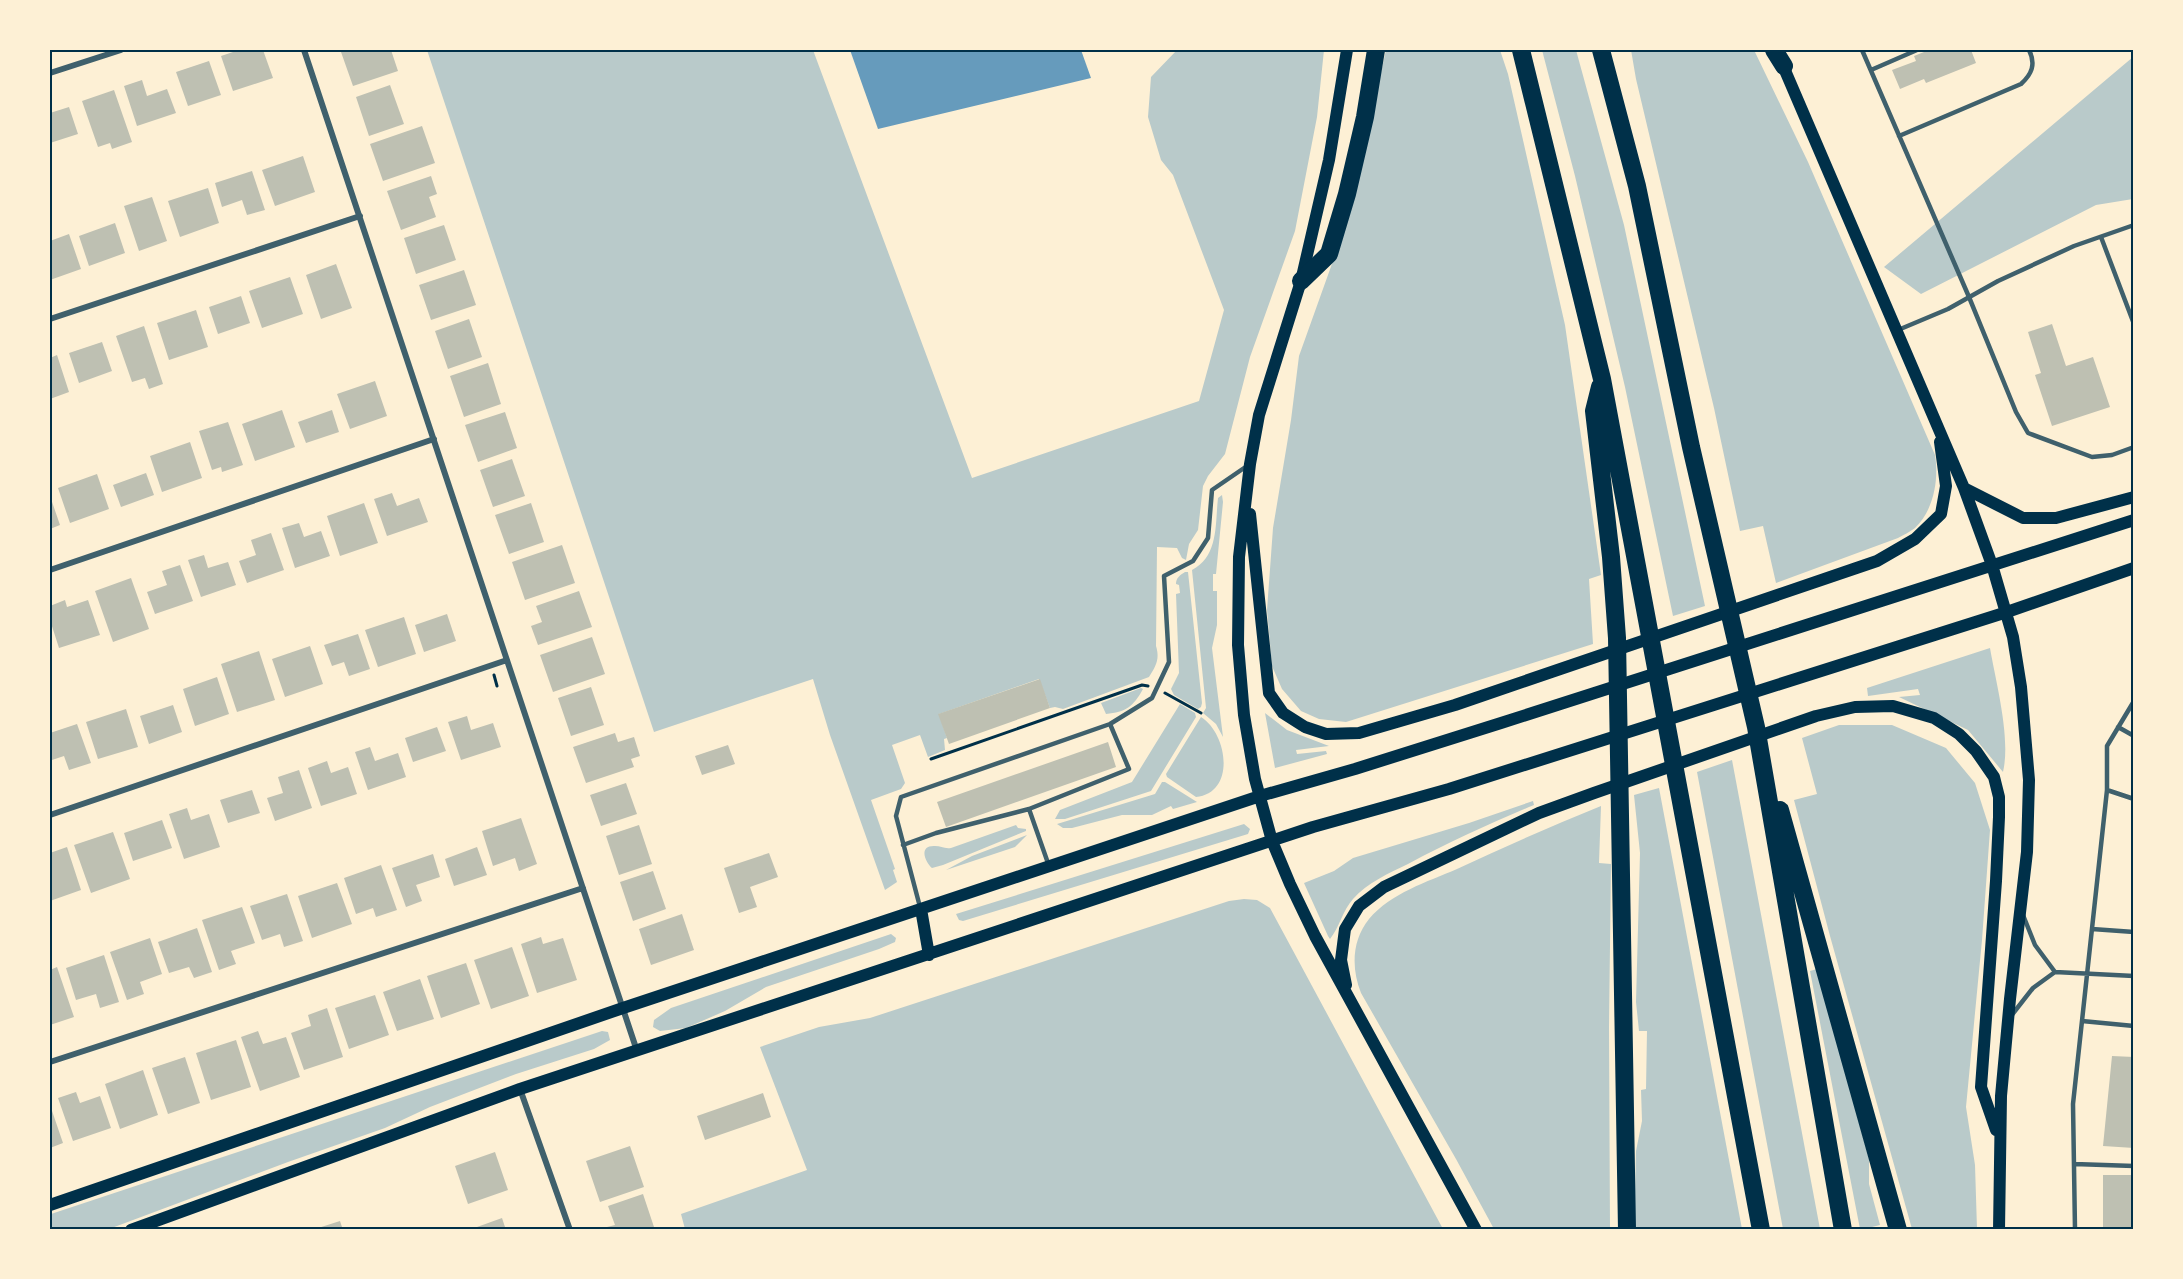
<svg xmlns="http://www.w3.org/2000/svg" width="2183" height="1279" font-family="'Open Sans',sans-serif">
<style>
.green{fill:#b9caca}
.water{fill:#669bbc}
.building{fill:#bec0b2}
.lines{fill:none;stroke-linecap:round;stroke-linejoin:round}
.path{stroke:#003049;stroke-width:3}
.service{stroke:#3f606c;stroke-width:4.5}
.minor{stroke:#3f606c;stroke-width:6}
.secondary{stroke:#003049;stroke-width:12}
.motorway{stroke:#003049;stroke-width:18}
.neatline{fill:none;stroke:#003049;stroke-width:2}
</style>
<rect width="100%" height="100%" fill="#fdf0d5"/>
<!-- green -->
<path class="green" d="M427 50H813L972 478 1199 401 1224 310 1173 175 1161 160 1148 117 1151 77 1177 50H1324L1317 117 1295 231 1250 357 1225 454 1208 476 1203 486 1198 530 1189 544 1186 560 1182 558 1177 548 1157 547 1156 646C1160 659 1156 666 1149 677L1063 709 1055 707 1050 708 1039 679 939 714 947 738 944 739 945 750 928 757 920 735 892 745 905 783 901 789 871 800 895 869 893 870 897 882 885 890 830 735 813 679 654 732Z
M1386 50H1500L1508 74 1565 325 1601 575 1589 579 1593 644 1346 722 1319 719 1301 711 1282 689 1272 666 1267 610 1273 528 1291 420 1299 356 1348 219Z
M1542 50H1576L1624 225 1705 606 1673 616 1625 387 1575 176Z
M1631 50H1754L1808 162 1935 455C1939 479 1934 510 1915 528 1910 532 1903 535 1898 538L1776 583 1763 526 1740 531 1714 408 1636 79Z
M2133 57V199L2096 205 1921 294 1884 267Z
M1222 495 1223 502 1216 574H1213V591H1217V625L1212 648 1223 737 1216 724 1203 713 1206 708 1192 570C1219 556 1215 524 1218 498Z
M1185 572H1188L1202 703 1201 707 1198 709 1174 695 1171 689 1179 673 1176 594 1180 593 1179 585 1176 584C1176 578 1180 575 1185 572Z
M1990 648C1996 683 2011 738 2003 772L1968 730 1899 697 1920 695 1918 689 1868 696 1867 688Z
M1141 688 1143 689C1133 707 1126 712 1106 714L1101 703Z
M1180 704 1195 713 1196 717 1151 791 1065 819H1055L1060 810 1132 782Z
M1265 713 1287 730 1329 746 1296 750 1297 754 1326 751 1327 754 1275 768Z
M1201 717C1228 734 1236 793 1196 797L1167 777 1166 774Z
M1839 725H1892L1946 748 1975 783 1990 830 1982 940 1966 1107 1975 1165 1977 1229H1912L1830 936 1794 800 1817 794 1802 738Z
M1732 760 1820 1229H1783L1697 772Z
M1162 782H1165L1197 802 1173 809 1171 806 1152 815H1122L1072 828H1063L1057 824 1155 794Z
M1659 788 1742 1229H1634L1636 1151 1642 1121 1641 1090 1646 1089 1647 1031H1639L1636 1002 1640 853 1634 795Z
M1533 801 1534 805C1491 823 1449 842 1408 864 1389 873 1367 883 1353 899 1343 910 1339 928 1330 939L1328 936 1304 883 1334 871 1353 858 1469 823Z
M1601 806 1599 863 1611 864 1609 1028 1610 1229H1494L1456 1159 1361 993C1351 968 1352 940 1369 919 1391 893 1427 882 1457 869 1504 847 1552 826 1601 806Z
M1244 824 1250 829 1248 834 963 921 959 920 956 914Z
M1016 825 1018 828 1026 829V831L943 865 932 868C925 862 918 845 935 846 941 846 944 849 951 848Z
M1027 835 1015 847 946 870 972 856Z
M1244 899 1257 900 1270 908 1443 1229H685L681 1214 807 1170 760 1047 819 1027 870 1018 1229 901Z
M891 934 896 938 895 942 879 949 766 987 725 1011 686 1028 660 1031 653 1027 654 1020 671 1008Z
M1817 969 1869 1159V1184L1880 1225 1872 1227 1873 1229H1860L1810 971Z
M602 1031 608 1032 610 1040 594 1049 516 1074 430 1107 385 1128 288 1162 109 1229H50L51 1214Z"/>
<!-- water -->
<path class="water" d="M850 50H1081L1091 78 878 129Z"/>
<!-- building -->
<path class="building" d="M239 50H263L273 78 233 91 221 56Z
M349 50H391L398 71 353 86 341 52Z
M1929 50H1971L1976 63 1926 83 1924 79 1900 89 1892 70 1916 61 1914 56Z
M209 61 221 95 188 106 176 72Z
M142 80 147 96 167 89 176 113 137 126 124 86Z
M390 85 404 124 369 136 356 97Z
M114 90 132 142 112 149 110 143 98 147 82 101Z
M69 107 78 134 50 143V113Z
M422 126 435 163 383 181 370 144Z
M303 156 315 192 275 206 262 170Z
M252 171 265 210 247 215 242 200 222 207 215 183Z
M431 176 437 194 429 197 436 217 401 230 387 191Z
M208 188 219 223 180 237 168 201Z
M152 197 167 241 139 251 124 206Z
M115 223 125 253 89 266 79 236Z
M444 225 456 260 416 274 404 238Z
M69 234 81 269 50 280V241Z
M336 264 352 308 321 319 306 275Z
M464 270 476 305 431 320 419 285Z
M290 277 303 314 262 328 249 291Z
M241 296 250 323 218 334 209 307Z
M196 310 208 347 169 360 157 323Z
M469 319 482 357 448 369 435 331Z
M2052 324 2066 366 2093 357 2110 407 2052 426 2035 375 2041 373 2028 332Z
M144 326 163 384 149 389 145 378 132 382 116 336Z
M102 342 112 371 79 383 69 353Z
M57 355 69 392 50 399V358Z
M488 363 501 404 464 417 450 376Z
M375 381 387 416 350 429 337 394Z
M282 410 295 447 255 461 242 424Z
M332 410 339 432 306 443 298 422Z
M505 412 517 448 478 462 465 425Z
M228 422 243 465 222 472 221 467 212 470 199 431Z
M190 442 202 478 162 492 150 456Z
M512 459 525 496 493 507 480 470Z
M146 473 154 495 121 507 113 485Z
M97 474 109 509 70 523 58 488Z
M392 493 397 506 419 498 428 522 387 536 374 499Z
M50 496 60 525 50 529Z
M364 503 378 543 340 556 327 516Z
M531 503 544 542 509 554 495 515Z
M299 523 304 537 321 531 330 556 295 568 282 528Z
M271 533 284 570 247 583 239 561 256 555 251 540Z
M562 545 575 583 525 600 512 562Z
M204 555 208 568 228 562 236 585 201 597 188 560Z
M180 565 193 601 155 614 147 592 167 585 162 571Z
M131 578 149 629 113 642 95 591Z
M579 591 592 627 538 645 531 626 542 622 536 606Z
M65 600 67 607 88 600 100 635 59 648 50 620V606Z
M447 614 456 641 424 652 415 625Z
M404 617 416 654 378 667 365 630Z
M358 634 370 669 349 676 344 662 332 666 324 645Z
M592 637 605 674 553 692 540 655Z
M310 646 323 684 285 697 272 659Z
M259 651 275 700 237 712 221 664Z
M217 677 229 714 195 726 183 689Z
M1040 679 1050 708 949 744 938 714Z
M591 687 604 725 571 736 558 698Z
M173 705 182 732 149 744 140 716Z
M126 709 138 747 98 759 86 722Z
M467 716 471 730 493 723 501 747 461 760 448 722Z
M77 724 91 763 69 770 64 756 52 760 50 752V733Z
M437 727 446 751 413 762 405 738Z
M615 733 618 742 634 737 640 756 631 759 634 767 586 783 573 747Z
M1108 742 1116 767 946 827 937 802Z
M728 745 735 764 702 775 695 756Z
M370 747 375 761 398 753 406 777 368 790 355 752Z
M327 761 331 773 348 767 357 794 321 806 308 768Z
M299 770 312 808 275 821 267 798 283 793 278 777Z
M626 783 637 814 601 826 590 795Z
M252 790 260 813 228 823 220 800Z
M187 808 191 820 209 814 220 847 184 859 169 814Z
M521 818 537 864 519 871 515 858 493 866 482 831Z
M162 820 172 848 133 861 124 833Z
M639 825 652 864 619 875 606 836Z
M113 832 130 879 91 893 74 845Z
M67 847 81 890 50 901V864L52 863 50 853Z
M477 847 487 875 454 886 445 859Z
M769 853 778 877 750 887 757 907 739 913 724 868Z
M433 854 440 877 416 885 422 901 406 907 392 868Z
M381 865 397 910 376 917 373 908 356 914 344 878Z
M653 871 666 909 633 921 620 882Z
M337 883 352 924 312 938 298 896Z
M287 894 303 941 284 947 280 934 262 940 250 906Z
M242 907 255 943 231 951 236 964 219 970 202 920Z
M682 914 694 950 651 965 639 929Z
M197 928 212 972 194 978 189 967 169 973 158 942Z
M541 937 543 944 563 938 577 980 537 993 521 944Z
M150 938 162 974 140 982 144 994 127 1000 110 952Z
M512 947 529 996 491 1009 474 960Z
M104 955 119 1002 100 1008 96 994 76 1000 66 968Z
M466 963 480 1004 441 1018 427 976Z
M57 967 74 1017 50 1025V970Z
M420 979 434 1019 397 1031 383 992Z
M375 995 389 1035 349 1049 335 1008Z
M327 1008 343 1057 304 1070 291 1033 311 1026 308 1015Z
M258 1031 263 1044 286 1037 300 1077 260 1091 241 1037Z
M236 1040 251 1087 211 1100 196 1053Z
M2112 1056 2134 1057V1148L2103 1146Z
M185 1057 200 1103 168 1114 152 1068Z
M143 1070 158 1115 120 1129 105 1084Z
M76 1092 80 1103 100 1096 111 1128 73 1141 58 1098Z
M763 1093 771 1117 705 1140 697 1116Z
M50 1105 63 1143 50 1148Z
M630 1146 644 1187 600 1202 586 1161Z
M495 1152 508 1190 468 1204 455 1166Z
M2103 1175H2134V1230H2103Z
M643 1194 655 1230H608L607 1227 615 1225 608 1206Z
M502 1218 506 1230H478L477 1227Z
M340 1221 343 1230H315V1229Z"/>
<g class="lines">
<!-- path -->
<path class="path" d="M494 675 497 686
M1165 693 1201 713
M931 759 1142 685 1148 686"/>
<!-- service -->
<path class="service" d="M1862 50 1969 297 2016 412 2028 433 2092 457 2112 455 2134 447
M1871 70 1917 50
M1899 136 2021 84C2032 74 2036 64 2029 50
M2101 237 2134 324
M1898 330 1948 309 1998 281 2074 246 2134 225
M2118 727 2134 736
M2107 790 2134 799
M903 845 936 833 1029 809
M1049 866 1029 809 1129 769 1110 724
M920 907 896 816 901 797 1110 724 1152 698 1169 662 1164 576 1193 561 1208 538 1212 490 1247 466
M2023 915 2035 945 2055 972
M2092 929 2134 932
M2011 1016 2033 988 2055 972 2134 976
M2082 1021 2134 1026
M2074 1164 2134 1166
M2075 1230 2073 1104 2107 790V746L2134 701"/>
<!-- minor -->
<path class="minor" d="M304 50 637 1051
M50 73 121 50
M50 319 360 216
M50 570 434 439
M50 815 507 660
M50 1062 583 888
M520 1089 570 1230"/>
<!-- secondary -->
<path class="secondary" d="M1347 50 1329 160 1301 281 1259 415 1250 464 1239 557 1238 645 1244 715 1255 779 1272 841 1290 884 1315 936 1476 1230
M1781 61 1964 488 1992 565 2013 637 2021 687 2029 780 2027 852 2010 999 2001 1096 1999 1230
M1964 488 2023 518H2056L2134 497
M1250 514 1269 693 1283 713 1305 727 1326 734 1359 733 1455 705 1877 561 1915 539 1941 514 1946 486 1940 442
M921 909 929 955
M1346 985 1341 960 1345 929 1359 906 1384 887 1539 813 1594 793 1816 716 1855 707 1893 706 1934 718 1959 734 1976 751 1994 777 1999 797V817L1996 881 1981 1087 1996 1130
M50 1205 623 1008 1260 796 1355 769 1501 723 2134 520
M131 1230 520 1089 1313 827 1449 789 2007 612 2134 568"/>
<!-- motorway -->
<path class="motorway" d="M1521 50 1602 379 1761 1230
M1601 50 1637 186 1691 447 1756 727 1843 1230
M1774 50 1784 66
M1301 281 1329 254 1347 194 1365 117 1376 50
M1600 387 1594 411 1611 557 1617 638 1627 1230
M1780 810 1898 1230"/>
</g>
<!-- border -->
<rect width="2183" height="1279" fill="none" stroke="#fdf0d5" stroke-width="102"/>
<rect x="51" y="51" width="2081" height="1177" class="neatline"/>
</svg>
